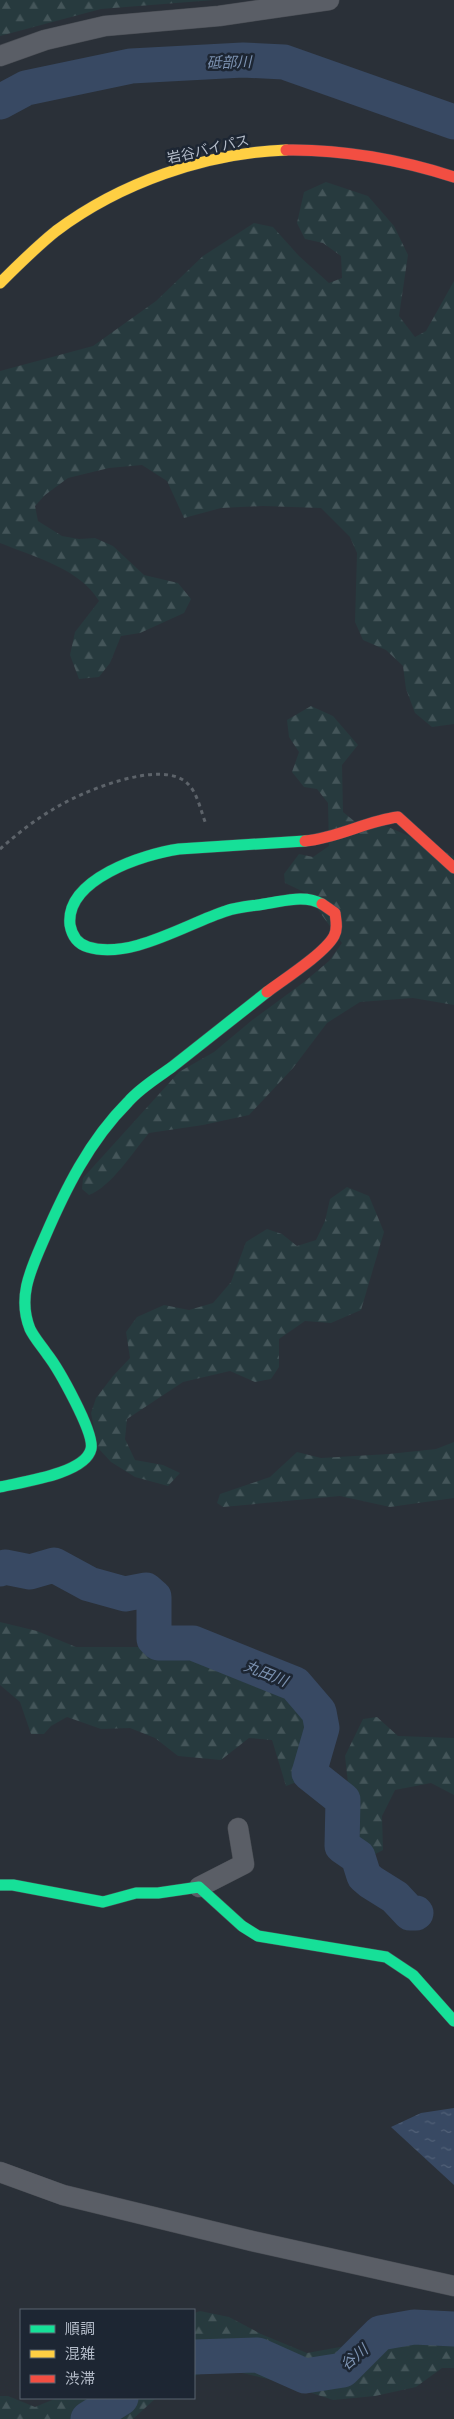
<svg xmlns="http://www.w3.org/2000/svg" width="454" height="2419" font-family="'Asap Condensed','Noto Sans JP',sans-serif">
<defs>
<pattern id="forest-firs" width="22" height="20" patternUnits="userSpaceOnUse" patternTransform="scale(1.25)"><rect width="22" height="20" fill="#273a3e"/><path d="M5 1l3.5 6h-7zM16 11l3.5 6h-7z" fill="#445559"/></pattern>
<pattern id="water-ripples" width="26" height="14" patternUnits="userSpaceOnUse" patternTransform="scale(1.25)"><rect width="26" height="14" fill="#384963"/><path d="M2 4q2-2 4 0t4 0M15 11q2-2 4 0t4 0" fill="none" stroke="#526178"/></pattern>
</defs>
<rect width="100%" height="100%" fill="#2a3038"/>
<path fill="url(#forest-firs)" d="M0 0H214L101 9 0 36Z
M326 182 368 196 394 226 408 255 399 316 415 337 426 331 454 281V724L432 727 415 713 406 689 403 666 386 650 363 640 355 622 357 553 350 537 321 508 263 506 221 508 184 518 167 481 142 465 109 468 68 478 45 495 35 506 38 521 62 536 79 539 95 538 113 546 144 575 178 583 191 599 184 613 140 633 121 636 110 663 99 677 79 679 70 655 75 632 99 601C79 568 34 557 0 543V371L93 346 156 301 203 256 254 223 273 227 299 256 329 283 342 278 341 256 323 243 305 239 297 223 304 192Z
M311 706 333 716 358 745 342 765 343 812 359 825 386 826 454 856V1005L413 998 360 1002 327 1023 293 1068 249 1115 203 1125 149 1133C133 1152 111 1187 89 1195L82 1189 83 1178 179 1072 214 1052 251 1021 304 982 329 961 342 943 306 893 285 883 284 874 299 854 313 857 329 846 328 803 317 789 304 787 292 772 299 752 289 737 287 720Z
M347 1187 369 1196 384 1232 361 1310 331 1323 305 1321 279 1339V1367L271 1379 255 1382 230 1371 183 1382 127 1419 125 1439 135 1460 163 1465 180 1473 168 1486 135 1477 111 1462 98 1448 91 1413 96 1398 113 1376 130 1358 126 1332 137 1317 164 1305 189 1310 213 1303 231 1282 246 1242 267 1229 282 1234 297 1246 316 1240 325 1221 330 1199Z
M454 1442V1498L390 1507 340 1496 223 1507 217 1503 220 1494 270 1477 297 1452 321 1458 389 1454 436 1449Z
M0 1622 37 1631 76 1647H188L250 1672 280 1679 309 1712 316 1729 310 1757 302 1780 286 1786 272 1740 249 1738 221 1760 178 1756 155 1738 130 1728 101 1729 67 1717 51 1726 44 1734H31L20 1702 0 1685Z
M377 1717 398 1736 454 1738V1795L431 1783 395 1790 382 1816 383 1850 366 1859 354 1838 351 1821 355 1813 348 1783 345 1756 363 1719Z
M200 2311 229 2317 261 2334 307 2353 340 2347 409 2342 454 2346V2368H442L416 2387 375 2396 333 2400 272 2380 221 2368 194 2376V2313Z
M0 2396H8L35 2407 57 2398H156L133 2419H0Z"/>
<path fill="url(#water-ripples)" d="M454 2108V2185L391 2127 421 2113Z"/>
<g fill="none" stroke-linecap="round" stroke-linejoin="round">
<path stroke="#384963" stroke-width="35" d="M0 102 26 88 131 66 243 60 284 62 454 122
M0 1569 5 1567 30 1572 54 1565 89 1584 125 1594 146 1590 154 1597V1639L158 1643H193L295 1684 319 1712 322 1728 309 1773 343 1800 342 1846 358 1857 364 1876 371 1882 395 1897 410 1913H416
M194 2357 258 2355 305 2376 343 2370 380 2333 414 2327 454 2329
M88 2419 121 2398"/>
<g stroke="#484c53" stroke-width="21">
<path id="street" d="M0 56 45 40 105 26 219 16 329 0
M199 1887 244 1864 238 1828
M0 2172 63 2195 252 2241 454 2286"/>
</g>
<g stroke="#484c53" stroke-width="12">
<path id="fast" d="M305 841 179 849C144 854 65 879 70 925 72 936 78 944 88 947 130 960 186 924 226 911 240 906 256 906 270 903 288 900 306 895 322 904
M0 1487C21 1482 85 1474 91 1449 95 1433 58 1368 47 1354 41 1345 35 1339 30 1329 17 1297 31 1269 44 1239 65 1190 89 1141 128 1102 140 1088 157 1078 172 1067 204 1042 235 1017 267 992
M0 1885H13L103 1902 136 1893H158L199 1887 242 1926 258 1936 386 1957 413 1975 454 2021"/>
</g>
<g stroke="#484c53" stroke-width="12">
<path id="slow" d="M0 283C18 265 36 247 56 231 120 183 205 153 286 150"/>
</g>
<g stroke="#484c53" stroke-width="12">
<path id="jam" d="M286 150C341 149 402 160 454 177
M305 841C338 838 366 821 398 817L454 868
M267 992C283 980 325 953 334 936 338 929 336 921 335 913L322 904"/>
</g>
<path stroke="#5d636a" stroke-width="3" stroke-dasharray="4 4" stroke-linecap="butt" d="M0 849C16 835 33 821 52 810 78 793 164 756 189 785 198 795 201 812 206 824"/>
<use href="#street" stroke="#5a5e66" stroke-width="20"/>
<use href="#fast" stroke="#16e098" stroke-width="11"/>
<use href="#slow" stroke="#ffcf43" stroke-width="11"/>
<use href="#jam" stroke="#f24e42" stroke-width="11"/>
</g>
<g text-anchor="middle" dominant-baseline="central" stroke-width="5" stroke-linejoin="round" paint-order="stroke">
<g font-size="14" fill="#b4bcc9" stroke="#1d2633">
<text transform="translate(208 149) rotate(-13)">岩谷バイパス</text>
</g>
<g font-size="15" font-style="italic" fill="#7c92b1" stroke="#1d2633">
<text transform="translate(229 62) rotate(-1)">砥部川</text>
<text transform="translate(266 1673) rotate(22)">丸田川</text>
<text transform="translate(354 2357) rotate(-40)">谷川</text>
</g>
</g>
<rect x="20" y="2309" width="175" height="90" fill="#1d2633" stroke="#59626f"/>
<rect x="30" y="2325" width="25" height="8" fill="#16e098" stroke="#59626f"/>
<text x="65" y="2334" font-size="15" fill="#b4bcc9">順調</text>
<rect x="30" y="2350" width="25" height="8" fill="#ffcf43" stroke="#59626f"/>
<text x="65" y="2359" font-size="15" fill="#b4bcc9">混雑</text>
<rect x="30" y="2375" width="25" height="8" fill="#f24e42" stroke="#59626f"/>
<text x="65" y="2384" font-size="15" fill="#b4bcc9">渋滞</text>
</svg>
